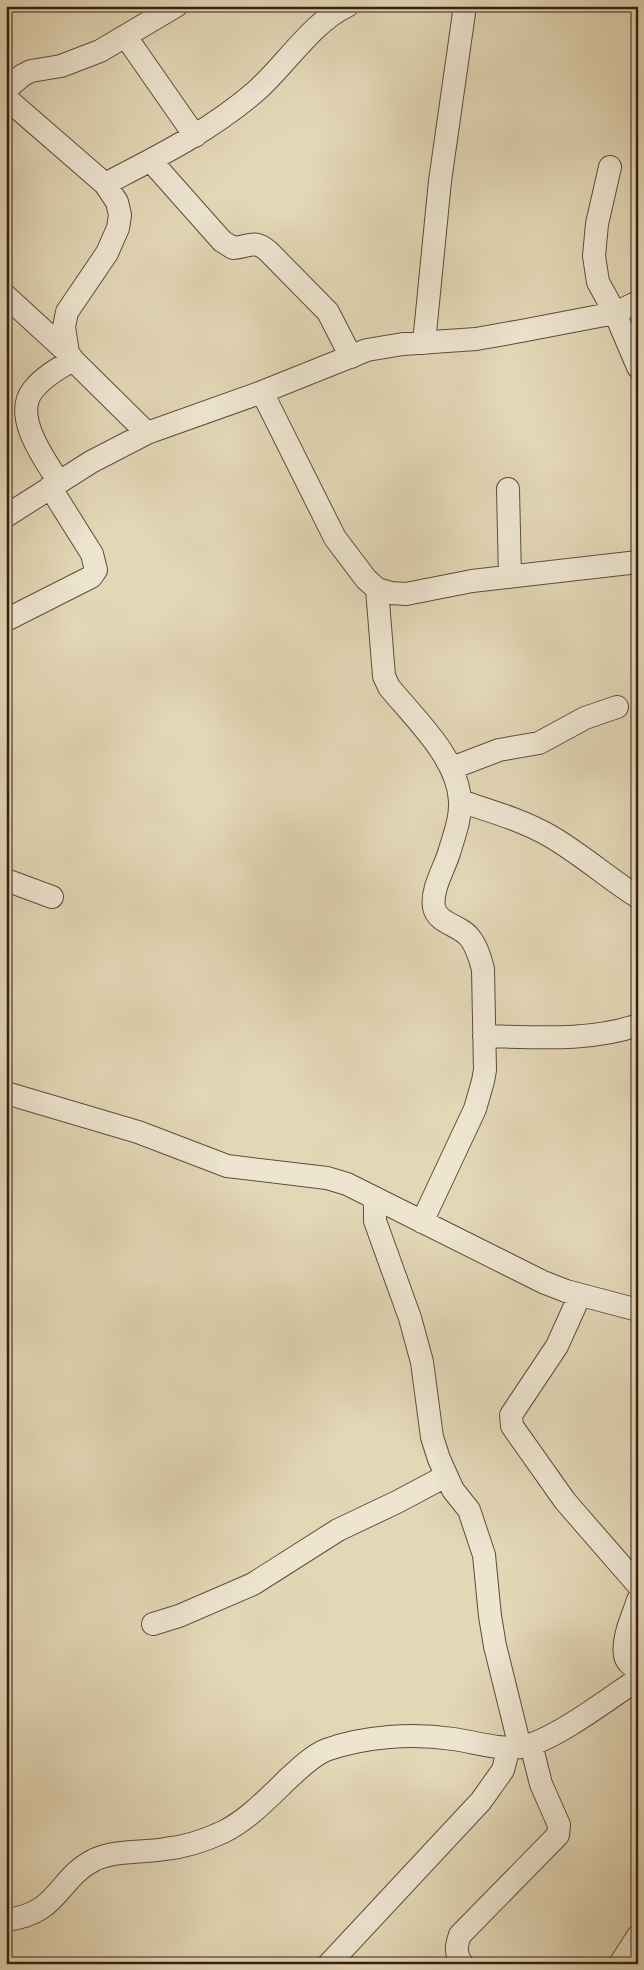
<svg xmlns="http://www.w3.org/2000/svg" width="644" height="1970" font-family="'IM FELL Double Pica',serif">
<rect width="100%" height="100%" fill="#e3d7b6"/>
<filter id="stains"><feTurbulence type="fractalNoise" baseFrequency=".004" numOctaves="4"/><feColorMatrix values="0 0 0 0 .2 0 0 0 0 .09 0 0 0 0 .02 0 0 0 .5 -.17"/></filter>
<radialGradient id="worn" r=".72"><stop offset=".6" stop-color="#630" stop-opacity="0"/><stop offset="1" stop-color="#630" stop-opacity=".3"/></radialGradient>
<g fill="none" stroke-linecap="round" stroke-linejoin="round">
<g stroke="#604c3b" stroke-width="24">
<path id="minor" d="M126 37 195 136
M6 89 23 75 31 71 61 66 100 51 176 6
M6 98 105 184 117 202 120 215 118 228 107 253 67 312 64 327 68 353 73 360 147 433
M151 161 222 241 233 248C249 247 254 239 268 251L328 312 351 357
M610 167 597 224 594 256 598 282 615 313 638 367
M105 184C157 157 210 131 255 92 285 66 311 23 347 6
M6 296 68 353
M424 343 440 181 465 6
M262 392 335 538 366 579 377 589 391 593 406 594 472 581 638 562
M59 482C45 460 12 416 33 390 43 377 59 368 73 360
M508 489 510 577
M6 516 91 462 147 433 262 392 367 350 403 344 476 339 521 331 615 313 638 302
M377 589 384 676 389 687C415 719 458 758 460 801 461 818 454 836 449 853 444 869 431 890 434 907 437 924 461 925 470 938 477 947 480 958 483 969L485 1070 483 1081 475 1109 422 1222
M6 620 91 577 96 570 92 554 50 487
M452 768 499 750 539 743 585 718 617 707
M460 801C490 811 522 820 550 836 581 854 608 878 638 897
M6 880 52 897
M484 1036C534 1037 590 1042 638 1025
M6 1093 138 1132 227 1166 327 1178 347 1184 543 1282 566 1291 638 1310
M375 1198V1221L410 1318 422 1362 432 1437 439 1459 453 1490 469 1510 484 1555 490 1616 495 1646 520 1747
M580 1295 557 1346 511 1415 512 1426 565 1501 638 1585
M638 1600C633 1616 622 1638 625 1655 626 1662 632 1666 638 1670
M153 1624 179 1616 253 1584 338 1530 397 1502 446 1476
M6 1920C59 1914 57 1879 94 1860 115 1850 142 1853 165 1849 184 1847 206 1840 223 1832 248 1820 270 1796 290 1777 301 1767 312 1756 326 1750 365 1736 413 1733 453 1739 475 1742 499 1750 521 1747 552 1742 610 1698 638 1679
M329 1964 481 1801 503 1770 509 1747
M462 1964C455 1953 456 1946 460 1935L558 1835 559 1825 541 1784 531 1744
M620 1964 638 1936"/>
</g>
<use href="#minor" stroke="#ede5d0" stroke-width="22"/>
</g>
<rect width="644" height="1970" fill="none" stroke="#e3d7b6" stroke-width="25"/>
<rect x="8" y="8" width="629" height="1955" fill="none" stroke="#351e12" stroke-width="2.5"/>
<rect x="12" y="12" width="619" height="1945" fill="none" stroke="#351e12"/>
<rect width="100%" height="100%" filter="url(#stains)"/>
<rect width="100%" height="100%" fill="url(#worn)"/>
</svg>
